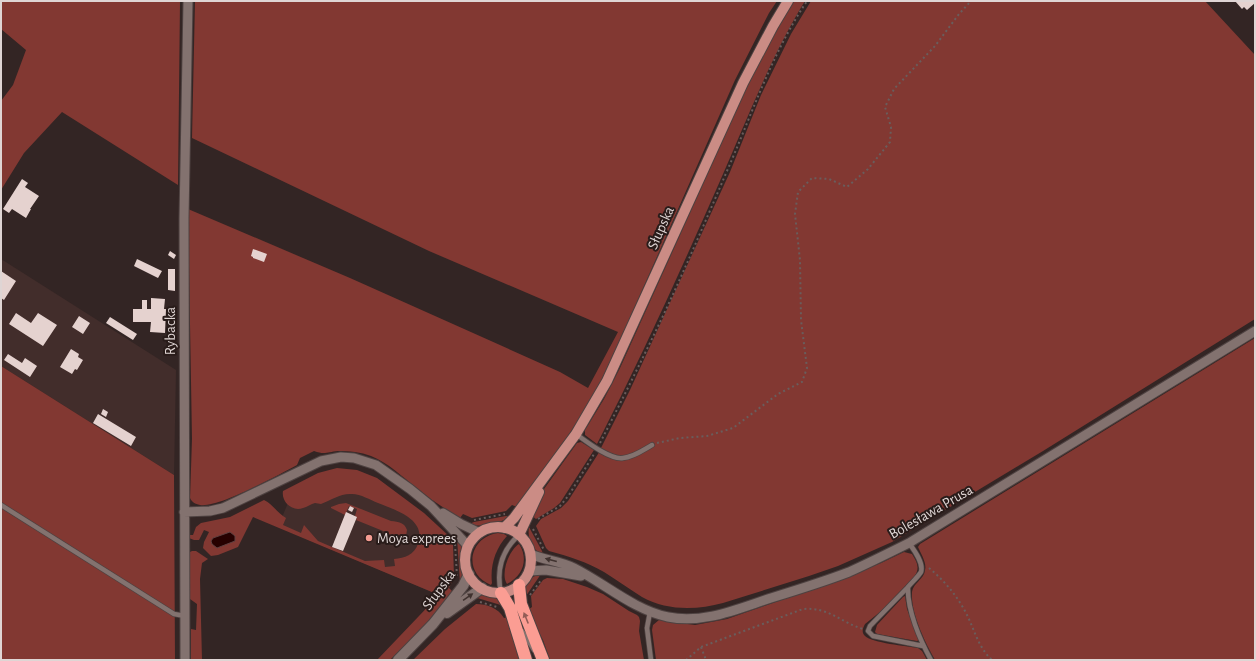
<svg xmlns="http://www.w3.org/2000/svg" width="1256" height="661" font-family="'Alegreya Sans',sans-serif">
<rect width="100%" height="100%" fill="#332524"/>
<path fill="#422d2b" d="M1 259 176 370 174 475 1 366Z
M326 479 409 514 428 531 439 595 278 527 290 498Z"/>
<path fill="#823832" d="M1 1H180L178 185 62 112 24 153 1 190V101L13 85 26 50 1 29Z
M195 1H777L769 13 735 80 603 379 577 423 517 507 512 505 506 511 472 518 463 514 460 518C445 509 430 499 417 488 402 477 389 463 371 456 361 452 349 451 338 451 327 452 325 455 314 451L300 458 297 465C278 475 219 508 200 505 195 504 192 502 190 498L192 439 188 209 350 278 560 372 588 388 618 332 429 251 192 138Z
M793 1H805C770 58 747 120 720 181 681 270 641 358 597 444L585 435V430L604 399 620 368 747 86 763 54Z
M811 1H1205L1255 55V319L1043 451 892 542 838 566 809 576 723 603C697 610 667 611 642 597 629 589 617 580 604 572 587 562 568 556 549 551L546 548 536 526 541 519 561 508 568 501 598 454 630 390 730 172 761 95 791 34Z
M1255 338V660H935C925 642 911 614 912 594 912 583 924 580 925 570 927 563 921 554 918 547L920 544Z
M1 366 174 475 175 660H1Z
M581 442 594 450 560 503 554 508 536 519 531 515 544 489 577 443Z
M337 468 357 470 377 478 424 513 450 537 453 543 454 578 449 588 453 592 426 624 390 660H377L439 595 253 517 238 547 218 555 211 556 203 548 204 542 209 532 204 530 199 540H194L189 538V535H193L196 527 201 523 230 517 264 500C273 504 277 513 286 518L283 525 301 533 304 525 318 541 332 547 365 561 384 560 385 567 395 566 394 559C405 558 414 555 418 544 427 519 395 510 378 503 370 500 361 494 352 494 341 493 331 500 321 504 319 504 317 503 315 503 311 504 307 507 303 508 292 512 281 502 283 491L318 473Z
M346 503 391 521C399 522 404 522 407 530L406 536 400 540 395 539 388 533 356 520 357 518 355 516 357 509 349 506 345 515 331 508V507L339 504Z
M506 516H510C501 524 480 528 469 524L474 522Z
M529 527 542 551 543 555C532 550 527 538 529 527Z
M498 533 504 534 507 536C495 549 490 566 492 583L491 585C462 573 469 537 498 533Z
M457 538 462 546V561L463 575 460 583Z
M519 544C529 559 523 576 507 584 500 574 509 550 519 544Z
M192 551H196L208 559 202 563 200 579 202 660H191V629L196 630 197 604 190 599V552Z
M904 552 912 554C917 562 920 567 915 576L880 612 865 624C863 628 861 632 865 636 872 643 907 646 918 648L922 651 927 660H656L652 630 653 625 659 620 695 625 727 619 836 581 881 563Z
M541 574 526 596 523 589C527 581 532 576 541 574Z
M547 578 563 579 587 587 603 594 629 611 637 615 639 617 640 621 639 631 644 660H550L543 640 528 612V610L532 607 531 596 543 580Z
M478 594C490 593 497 597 504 606L474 597Z
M905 596 907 609 919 640 917 641 877 634 875 632 877 625 903 597Z
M476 604C487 604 498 608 504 618L509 617 520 660H413L445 629Z"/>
<path fill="#260000" stroke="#5e4040" d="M230 532 235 536V541L217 548 212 544 211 541 213 538Z"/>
<path fill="#e5d2cf" d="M1235 1H1254L1255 3 1247 10 1244 7 1242 9Z
M22 179 28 183 25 187 39 196 30 209H31L26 218 12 209 9 213 3 209Z
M253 249 267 254 264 262 253 258V257L251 256Z
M170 251 176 255 174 259 168 255Z
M137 259 162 271 158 278 134 266Z
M168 269H175V291L168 290Z
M1 271 16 281 4 300 1 298Z
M151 298 165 299 164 309H166L165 333 150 332 151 322H133V309H142V300H147V309H151Z
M16 313 31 323 38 313 57 325 43 346 9 324Z
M79 316 90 323 83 334 72 327Z
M110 317 137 334 133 340 106 323Z
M71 349 79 354 78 357 83 360 77 370 75 369 72 374 60 367Z
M8 354 22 363 25 358 37 366 30 377 4 360Z
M103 409 108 412 106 417 101 414Z
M98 414 136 437 131 446 93 423Z
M350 506 354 508 352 512 348 510Z
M346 512 357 517 343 551 332 547Z"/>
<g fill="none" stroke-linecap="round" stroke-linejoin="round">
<g stroke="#4e4241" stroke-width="6">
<path id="service" d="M576 434C587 442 610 460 623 458 634 457 643 450 652 445
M1 505 174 614 185 616
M909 543C914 550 924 563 921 572 918 577 912 582 908 587 907 610 920 640 931 660
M908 587 870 626 868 631 873 636 923 646
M501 593C496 570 501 551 519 535
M650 612 647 628 651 660
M522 631 534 650"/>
</g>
<g stroke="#4e4241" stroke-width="11">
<path id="minor" d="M184 512 210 511 223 508 321 461 341 457 354 458 376 465 410 489 431 506 468 546
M443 513 461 524 480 533
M530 554C544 560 560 561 574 568 604 583 634 610 668 617 704 624 737 609 771 598 797 590 823 582 849 572 869 563 889 553 909 543L1255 331
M529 571 546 570 581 576
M185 660 184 218 188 1"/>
</g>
<g stroke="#4e4241" stroke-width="12">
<path id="secondary" d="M447 613 482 588
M398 660 433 624 463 586 469 574"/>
</g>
<g stroke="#4e4241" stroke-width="12">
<path id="primary" d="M465 560a33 33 0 1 1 66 0a33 33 0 1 1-66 0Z
M504 528 514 518 576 434 607 381 743 83 773 26 788 1
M519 535 539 492"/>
</g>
<g stroke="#4e4241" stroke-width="14">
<path id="motorway" d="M519 585 521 604 543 660
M501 593 510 608 526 660"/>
</g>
<path stroke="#6a5d5c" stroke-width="2" stroke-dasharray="2 3" stroke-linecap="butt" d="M600 443C621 402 642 360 662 318 685 269 706 220 727 171 752 114 772 53 807 1
M657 443 680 438 707 436 733 428 778 394 802 382 807 368 801 320 800 260 795 214 798 192 812 178 829 179 847 187 868 169 890 142 891 127 885 107 894 89 935 46 959 14 971 1
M538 519 560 506 569 495 594 454
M474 520 505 514
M533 529 544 550
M455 544 457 576
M929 568C945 581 959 598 968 617 975 632 979 648 992 660
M530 595 542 579
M480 602 497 607
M701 647 706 660
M686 660 701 647 803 609C829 607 840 622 863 629"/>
<use href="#service" stroke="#83726f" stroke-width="4.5"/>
<use href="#minor" stroke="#83726f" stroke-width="9"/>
<use href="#secondary" stroke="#83726f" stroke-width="10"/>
<use href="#primary" stroke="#cb8c85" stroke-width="10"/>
<use href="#motorway" stroke="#fb9d93" stroke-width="12"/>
</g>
<defs><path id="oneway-solid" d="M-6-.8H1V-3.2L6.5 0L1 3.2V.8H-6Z"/></defs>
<g fill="#40322f">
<use href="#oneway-solid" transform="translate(551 560) rotate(-165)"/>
<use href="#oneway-solid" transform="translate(468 597) rotate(-35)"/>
</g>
<use fill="#925c56" href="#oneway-solid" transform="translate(526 618) rotate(-112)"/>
<circle fill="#f59c92" stroke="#291c1a" stroke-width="1.5" cx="369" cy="538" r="4"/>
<g text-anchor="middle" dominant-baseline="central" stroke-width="4" stroke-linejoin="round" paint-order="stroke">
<g font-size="15" fill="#dfd5d4" stroke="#291c1a">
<text transform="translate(661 228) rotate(-66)">Słupska</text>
<text transform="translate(170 331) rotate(-90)">Rybacka</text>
<text transform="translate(931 512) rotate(-30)">Bolesława Prusa</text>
<text transform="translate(439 590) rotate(-54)">Słupska</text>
</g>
<g font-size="15" fill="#dfd5d4" stroke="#291c1a" text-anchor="start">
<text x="377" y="538">Moya exprees</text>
</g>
</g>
<rect width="1256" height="661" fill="none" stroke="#dfd5d4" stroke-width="4"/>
</svg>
